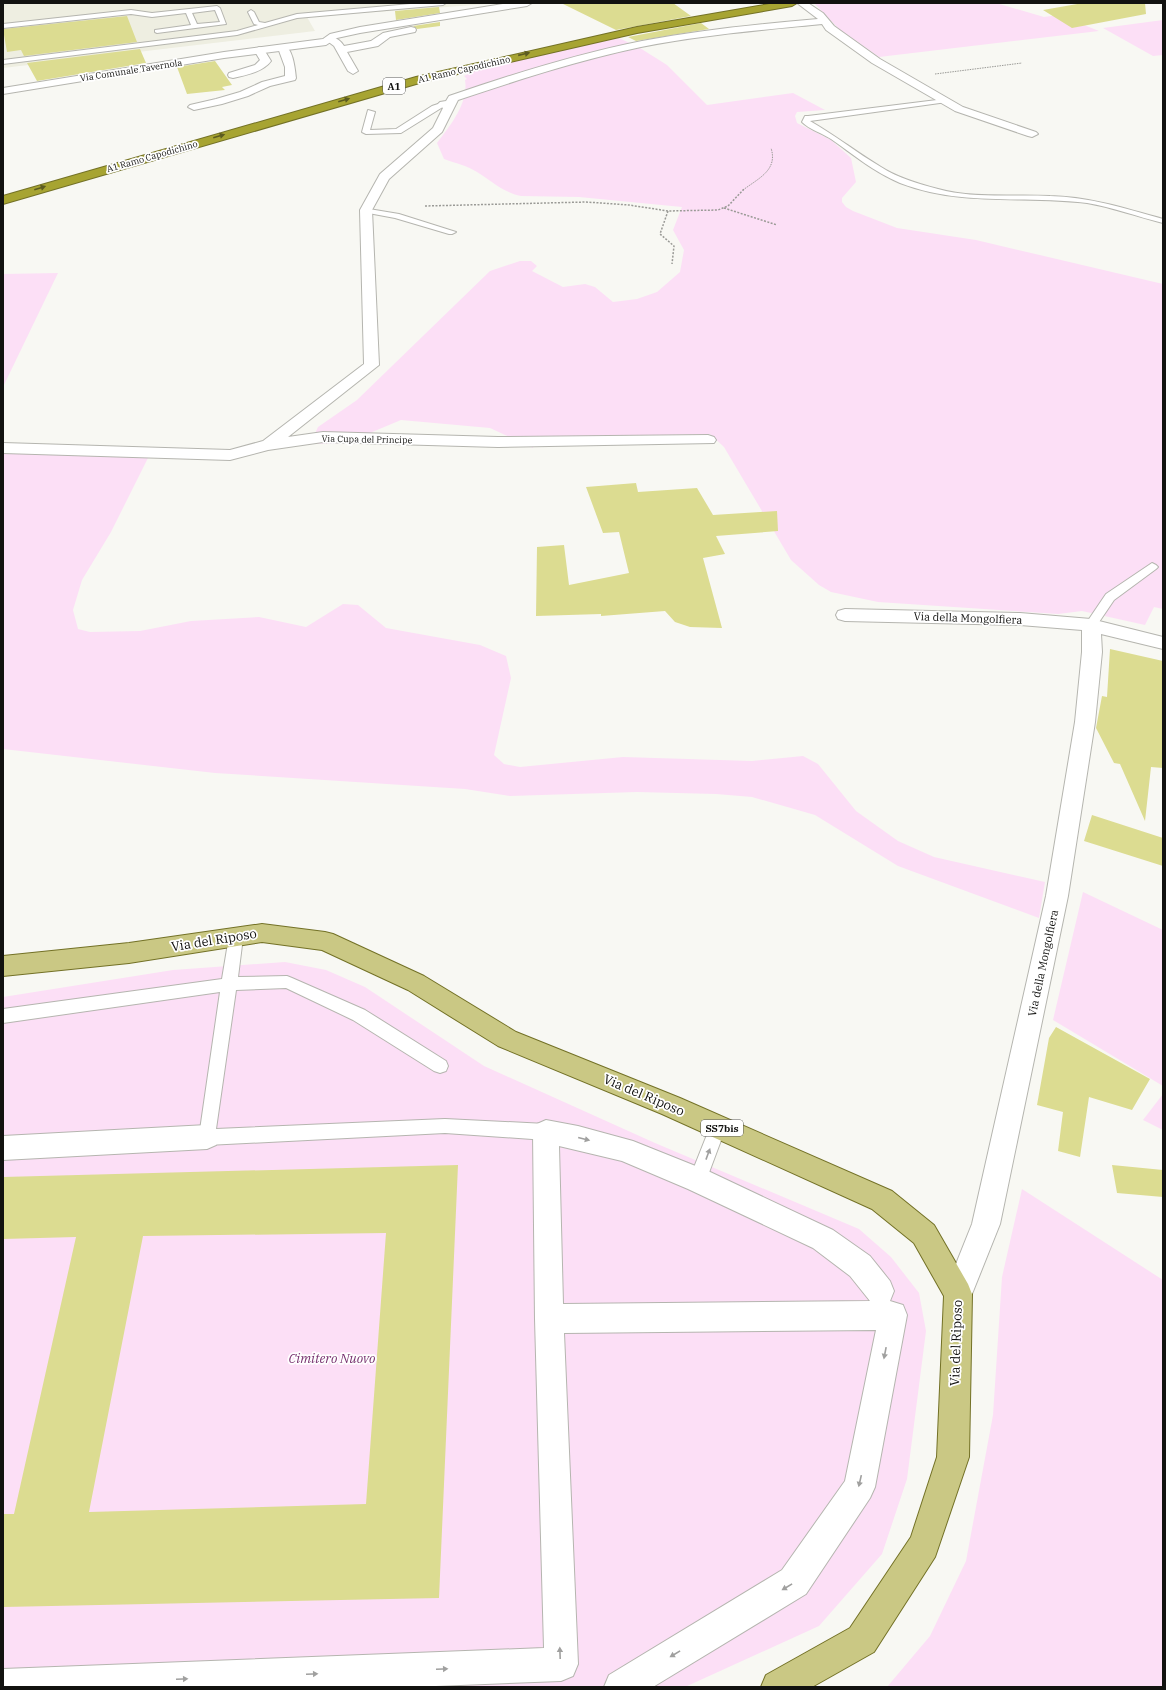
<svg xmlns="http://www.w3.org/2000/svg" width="1166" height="1690" font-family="'IBM Plex Serif',serif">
<rect width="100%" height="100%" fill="#f8f8f3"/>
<path fill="#eeeee1" d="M3 3H502L307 17 315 31 3 68Z"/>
<path fill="#fcdff6" d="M823 3H996L1044 17 1059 15 1099 31 879 57 839 29 815 4Z
M1163 20V55L1153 56 1103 28Z
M619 38 640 48 667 65 707 105 793 93 825 110 797 112 795 116 797 123 831 140 851 158 856 182 842 198V202L846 207 853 211 897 228 976 240 1163 284V609L1154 607 1145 625 1082 611 1058 614 878 602 831 592 819 585 791 560 724 447 710 434 534 438 533 448 490 428 401 420 346 443 310 444 318 427 357 400 490 271 520 261H531L537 266 532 271 563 287 585 284 595 287 613 302 637 299 657 292 680 272 684 250 673 230 682 207 579 197 521 196C502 192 492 181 477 172 468 166 455 163 444 159L437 143C450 126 469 103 465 80L467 79 464 76 483 67Z
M58 273 3 387V274Z
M3 446 148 458 111 532 82 580 73 610 78 629 90 632 140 631 191 621 259 617 306 627 343 604 358 605 386 628 480 645 506 656 511 678 494 755 504 764 520 767 623 757 752 761 803 756 818 764 856 811 898 841 934 857 1045 882 1039 918 898 866 815 815 752 797 716 794 637 792 510 796 465 789 215 773 3 749Z
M1083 892 1163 930V1086L1053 1020Z
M285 962 326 970 365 987 484 1066 655 1143 859 1229 891 1257 919 1293 926 1331 907 1479 882 1554 819 1626 685 1687H3V997L173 970Z
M1163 1094V1130L1143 1120Z
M1022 1189 1163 1280V1687H887L930 1636 966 1561 993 1415 1002 1277Z"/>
<path fill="#dcdc91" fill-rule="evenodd" d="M561 3H673L691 16 616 30Z
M1083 3H1145L1146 14 1072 28 1043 10Z
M439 7 440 13 396 20 395 11Z
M127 16 137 42 24 56 21 50 7 52 3 29Z
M440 22V26L417 29 413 26Z
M701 23 709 29 636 41 628 37Z
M140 49 146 63 37 81 27 63Z
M215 61 232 85 222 87 225 90 187 94 177 67Z
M636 483 638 492 697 488 713 515 777 511 778 531 716 536 725 554 703 558 722 628 690 627 675 622 665 611 601 616V614L536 616 537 547 564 545 569 585 629 573 619 532 603 533 586 487Z
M1110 649 1163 661V768L1151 767 1145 821 1120 764 1114 763 1096 728 1102 696 1107 697Z
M1092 815 1163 838V866L1084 841Z
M1056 1027 1150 1079 1132 1110 1089 1097 1080 1157 1058 1151 1063 1112 1037 1105 1049 1038Z
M458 1165 439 1598 3 1607V1514H14L76 1237 3 1239V1177ZM386 1233 366 1504 89 1512 143 1236Z
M1112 1165 1163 1170V1197L1117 1193Z"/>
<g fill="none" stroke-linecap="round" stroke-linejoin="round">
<g stroke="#b5b5af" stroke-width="2">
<path id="service" d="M422 3H446L443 5 297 18 237 35 3 64V60L237 31 258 25 254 24 248 12 251 10 254 12 259 22 265 23 297 14Z
M217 6 220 8 226 24 157 33 155 32V30L191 25 186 13 152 17 131 14 3 28V24L131 10 152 13ZM215 10 220 22 197 24 192 13Z
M945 99 947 100V102L810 121C835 135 857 153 881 167 898 178 919 184 938 189 974 199 1013 194 1050 196 1089 197 1125 208 1163 219V223C1138 217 1112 207 1087 203 1022 195 963 207 900 183 874 172 854 155 831 139 822 133 810 130 802 122L805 116H808Z
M444 102 446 103V105L401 133 366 134 362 132 368 110 375 112 370 130 396 129 432 106Z
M363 208 399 214 456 232 452 234H449L395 218 363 212Z
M1152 563 1156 565 1158 567 1156 569 1114 600 1095 628H1087L1085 625 1106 594Z
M236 931 241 933 243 937 238 977 287 976 292 978 365 1010 446 1061 448 1066 446 1071 440 1073 434 1071 353 1020 286 988 236 990 216 1129 445 1119 546 1124 552 1127 554 1132 552 1137 546 1140 445 1133 207 1145 201 1142 199 1137 220 992 3 1023V1009L222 979 229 937 231 933Z
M718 1120 724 1122 726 1127 704 1186 698 1188 692 1186 689 1180 712 1122Z"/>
</g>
<g stroke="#b5b5af" stroke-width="2">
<path id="minor" d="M797 3H808L823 13 834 26 880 59 963 107 1036 132 1038 134 1032 137 1028 136 955 111 872 63 826 30 822 24C762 30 701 35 641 47 579 60 518 80 458 100L442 132 389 179 372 210 379 365 288 437 323 432 498 437 708 435 714 437 716 440 714 443 498 447 323 442 268 450 230 460 3 453V443L230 450 263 441 364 364 360 210 380 174 433 128 443 108 438 104 440 102 446 101 449 96C513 74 577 54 642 41 700 30 759 24 818 19Z
M411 27 415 28 416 30 415 32 390 37 378 46 347 52 358 71 353 74 348 71 334 46 326 40 331 37C337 38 341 41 344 46L371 41 383 33Z
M283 45C293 47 295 69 296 78L295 80 270 86 248 96 222 104 194 110 188 107 190 105 216 99 240 92 262 82 285 76V67L278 48Z
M259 47 263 48 271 61C263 72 246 75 233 78L229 77 228 75 229 73 255 65 260 60 254 50Z
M845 609 1020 613 1091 619 1163 637V649L1101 634 1102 652 1095 722 1068 896 1000 1224 968 1304 958 1308 948 1304 944 1294 972 1224 1046 896 1075 722 1082 652V630L1020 625 845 621 838 619 836 615 838 611Z
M546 1120 578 1126 633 1141 708 1171 833 1230 870 1256 890 1281 894 1291 890 1301 903 1305 907 1315 875 1487 870 1498 806 1594 653 1687H604L609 1675 782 1570 845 1481 876 1330 564 1333 578 1664 573 1676 561 1681 411 1687H3V1669L544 1648 535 1319 533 1132 537 1124ZM559 1146 622 1161 688 1189 813 1248 850 1276 870 1301 563 1304Z
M207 1125 216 1129 220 1137 216 1145 207 1149 3 1160V1136Z"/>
</g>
<g stroke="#b5b5af" stroke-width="2">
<path id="tertiary" d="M509 3H532L527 6 360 33 337 38 326 45 224 58 3 94V88L224 52 323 39 330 34 360 27Z"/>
</g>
<g stroke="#737126" stroke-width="2">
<path id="primary" d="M262 924 325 932 333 934 424 976 516 1032 680 1098 892 1191 934 1225 968 1284 972 1294 969 1457 935 1557 874 1652 812 1687H761L766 1675 850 1628 911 1537 937 1457 944 1296 914 1243 872 1209 662 1114 498 1046 408 990 322 950 262 942 129 963 3 976V956L129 943Z"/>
</g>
<g stroke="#737126" stroke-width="2">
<path id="motorway" d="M775 3H797L792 6 637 33 423 82 3 204V196L416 77 637 27Z"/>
</g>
<path stroke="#9a9a96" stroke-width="1" stroke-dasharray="1.5 1" stroke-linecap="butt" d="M935 74 1022 63
M743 190C759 178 778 170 771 148"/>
<path stroke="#9a9a96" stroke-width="1.5" stroke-dasharray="2 1.5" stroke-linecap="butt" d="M425 206 586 202 629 205 668 211 718 210 728 206 744 189
M724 208 777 225
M668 211 660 234 674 246 672 264"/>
<use href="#service" fill="#fff" fill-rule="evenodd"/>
<use href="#minor" fill="#fff" fill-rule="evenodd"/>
<use href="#tertiary" fill="#fff" fill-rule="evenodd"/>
<use href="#primary" fill="#cac884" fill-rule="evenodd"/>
<use href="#motorway" fill="#a7a432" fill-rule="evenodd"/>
</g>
<defs><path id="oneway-solid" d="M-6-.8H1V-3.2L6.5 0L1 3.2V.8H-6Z"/></defs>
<g fill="#5c5b21">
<use href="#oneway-solid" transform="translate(524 54) rotate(-13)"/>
<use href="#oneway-solid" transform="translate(344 100) rotate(-16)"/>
<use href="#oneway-solid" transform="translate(219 136) rotate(-16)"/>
<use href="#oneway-solid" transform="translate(40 188) rotate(-17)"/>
</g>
<g fill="#a0a09f">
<use href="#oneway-solid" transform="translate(584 1139) rotate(14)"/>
<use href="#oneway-solid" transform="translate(708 1154) rotate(-70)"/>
<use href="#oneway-solid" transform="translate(885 1353) rotate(101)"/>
<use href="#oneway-solid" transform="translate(860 1481) rotate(103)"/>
<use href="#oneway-solid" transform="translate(787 1587) rotate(149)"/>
<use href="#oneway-solid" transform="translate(560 1653) rotate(-92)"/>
<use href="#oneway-solid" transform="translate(675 1654) rotate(149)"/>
<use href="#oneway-solid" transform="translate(442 1669) rotate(-2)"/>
<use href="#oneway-solid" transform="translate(312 1674) rotate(-2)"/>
<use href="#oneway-solid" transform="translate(182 1679) rotate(-2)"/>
</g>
<g text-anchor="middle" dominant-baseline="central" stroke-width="3.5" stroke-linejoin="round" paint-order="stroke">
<g font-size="9" fill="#121210" stroke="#fff">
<text transform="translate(464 69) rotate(-13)">A1 Ramo Capodichino</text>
<text transform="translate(131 70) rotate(-9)">Via Comunale Tavernola</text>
<text transform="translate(152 156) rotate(-16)">A1 Ramo Capodichino</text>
<text transform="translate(367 439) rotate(1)">Via Cupa del Principe</text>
</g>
<g fill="#fff" stroke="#595958" stroke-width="1">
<rect x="383" y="78" width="22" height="16" rx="3"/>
<rect x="701" y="1120" width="42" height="16" rx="3"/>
</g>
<g font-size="10" font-weight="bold" fill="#121210">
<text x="394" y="86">A1</text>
<text x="722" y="1128">SS7bis</text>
</g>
<g font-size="11" fill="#121210" stroke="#fff">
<text transform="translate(968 618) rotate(2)">Via della Mongolfiera</text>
<text transform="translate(1043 963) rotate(-78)">Via della Mongolfiera</text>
</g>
<g font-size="13" fill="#121210" stroke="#fff">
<text transform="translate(214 940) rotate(-9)">Via del Riposo</text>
<text transform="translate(644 1095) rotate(23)">Via del Riposo</text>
<text transform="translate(956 1343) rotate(-88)">Via del Riposo</text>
</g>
<g font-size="13" font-style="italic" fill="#783270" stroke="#fff">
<text x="332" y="1358">Cimitero Nuovo</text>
</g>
</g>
<rect width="1166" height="1690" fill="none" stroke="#121210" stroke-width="8"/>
</svg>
